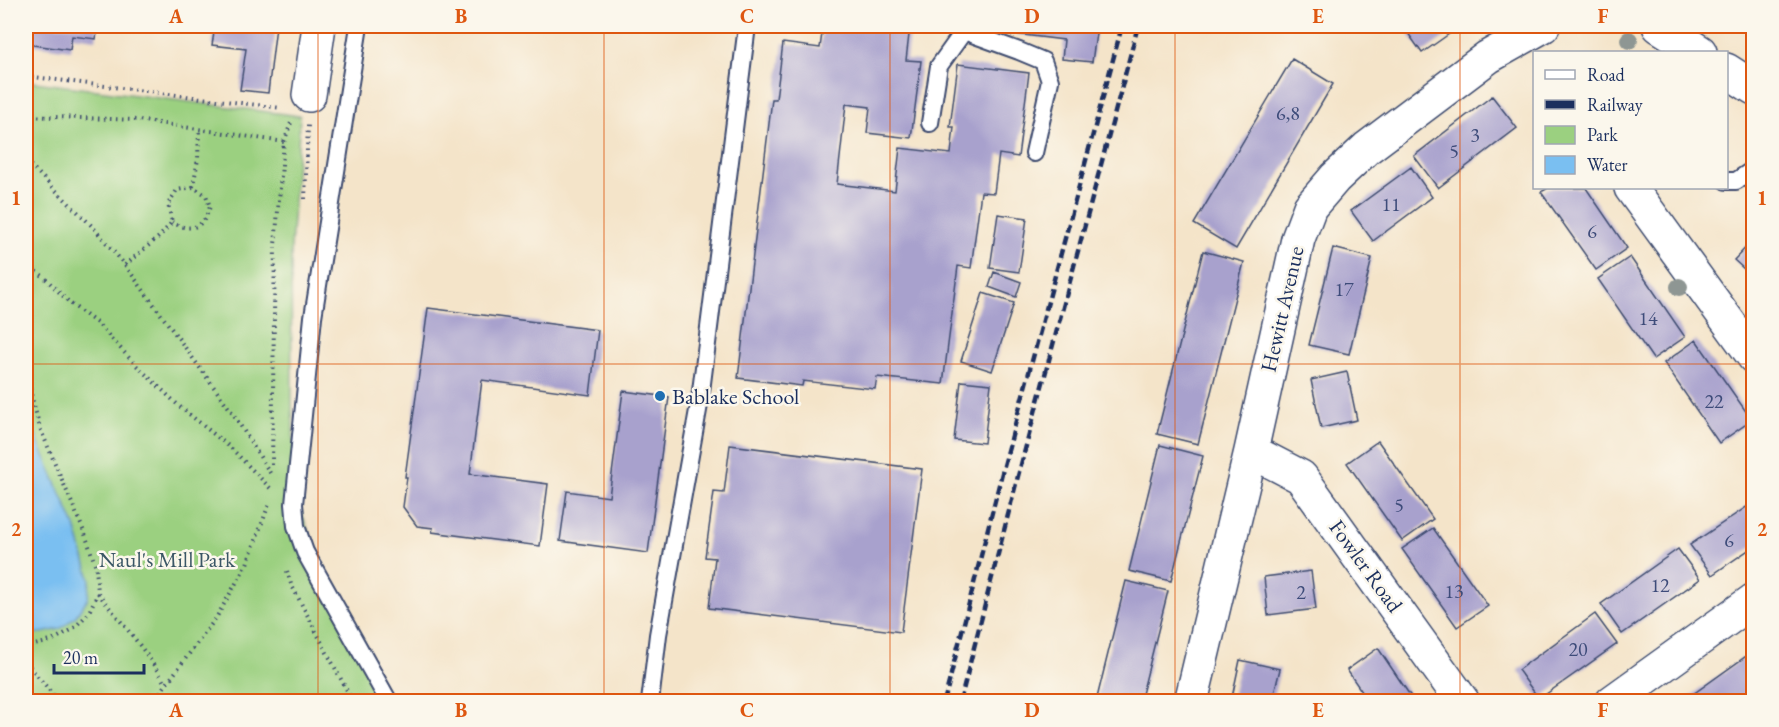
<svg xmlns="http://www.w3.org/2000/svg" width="1779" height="727" font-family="'EB Garamond',serif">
<rect width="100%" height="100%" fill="#fbf7ec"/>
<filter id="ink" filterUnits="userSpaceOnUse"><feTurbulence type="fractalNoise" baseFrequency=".0167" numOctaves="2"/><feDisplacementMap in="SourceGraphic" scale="12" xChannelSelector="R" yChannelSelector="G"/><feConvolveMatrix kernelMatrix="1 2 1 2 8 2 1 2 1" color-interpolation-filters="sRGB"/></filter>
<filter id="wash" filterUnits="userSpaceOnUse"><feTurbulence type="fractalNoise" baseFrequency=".008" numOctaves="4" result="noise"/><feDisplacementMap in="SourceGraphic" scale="24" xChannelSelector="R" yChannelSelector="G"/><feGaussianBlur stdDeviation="1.35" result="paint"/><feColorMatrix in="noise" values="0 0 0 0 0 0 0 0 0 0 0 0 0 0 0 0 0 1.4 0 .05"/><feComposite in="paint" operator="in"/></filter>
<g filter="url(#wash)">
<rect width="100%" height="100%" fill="#f4e4c9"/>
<path fill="#9bd080" stroke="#5b806f" stroke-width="1.5" d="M26 81 300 116 291 248 292 406 295 471 300 508 318 559 382 701 26 702Z"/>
<path fill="#7abff1" stroke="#4a77a8" stroke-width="1.5" d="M26 400 28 412 39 444 75 526 90 579 88 598 76 616 60 629 42 633 26 634Z"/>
<g id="blocks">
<path fill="#a8a1cd" d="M26 26H98L96 39 72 36 70 50 26 44Z
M215 26 236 27V26H276L268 93 240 90 246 49 212 45Z
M823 26H910L906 60 921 61 911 138 867 133 870 107 846 104 837 184 895 191 900 148 951 154 954 127H950L958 64 1029 73 1018 157 999 154 994 193 981 192 971 268 958 266 943 384 877 377 875 389 803 381 802 386 738 378 772 99H776L783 43 820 48Z
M1000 26H1097L1092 62 1062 59 1064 40 1006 33Z
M1403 26H1458L1459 27 1422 53Z
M1292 59 1333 84 1236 249 1194 224Z
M1492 96 1517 128 1438 188 1414 156Z
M1411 167 1432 197 1373 241 1351 211Z
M1548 188H1586L1627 248 1596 270 1541 192Z
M998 214 1027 218 1019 272 990 268Z
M1754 239V278L1734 260Z
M1333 248 1372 258 1349 354 1309 345Z
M1203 251 1244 262 1198 444 1157 434Z
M1630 257 1685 337 1653 359 1598 279Z
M994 272 1021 282 1016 297 989 287Z
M983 293 1014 303 992 371 961 361Z
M428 308 598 330 590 395 482 380 470 474 548 484 540 546 432 532 433 528 417 526 403 507 407 477H405Z
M1696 340 1752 420 1719 443 1664 363Z
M1347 372 1357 420 1321 428 1311 380Z
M961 381 991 384 984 443 954 440Z
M623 391 669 397 648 553 560 541 567 491 609 497Z
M1378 441 1433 519 1402 541 1347 463Z
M730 445 922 469 901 632 709 608 715 558 705 557 714 492 724 493Z
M1160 445 1203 456 1171 581 1129 571Z
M1754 502V546L1712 575 1690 545Z
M1433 528 1488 606 1457 627 1402 549Z
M1678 549 1700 579 1622 634 1601 604Z
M1311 571 1316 609 1268 615 1264 577Z
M1126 581 1168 591 1140 702H1096Z
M1595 614 1617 644 1539 699 1518 670Z
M1378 648 1407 691 1415 702H1369L1347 670Z
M1752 652 1754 695 1744 702H1682Z
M1240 660 1280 669 1272 702H1231Z"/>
</g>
</g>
<g filter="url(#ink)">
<use href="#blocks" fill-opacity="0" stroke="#3c4a6e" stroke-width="1.5"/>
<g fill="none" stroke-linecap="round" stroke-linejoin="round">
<g stroke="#3c4a6e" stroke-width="20">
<path id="service" d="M359 26 313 317 294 504 296 526 305 552 389 702
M964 31 1019 51 1043 61 1050 81 1034 153
M930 123 939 66 964 31 965 26
M1726 181H1736L1754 169
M650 702 658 635 700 399 747 26"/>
</g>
<g stroke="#3c4a6e" stroke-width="36">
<path id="minor" d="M309 95 319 26
M1631 188 1754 357
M1251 451 1301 477 1463 702
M1191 702 1251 451 1298 239 1310 207 1335 178 1367 148 1488 57 1543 26
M1612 702 1754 600"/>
</g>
<g stroke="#3c4a6e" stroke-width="36">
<path id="tertiary" d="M1659 26 1700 52
M1726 70 1754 88"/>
</g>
<path stroke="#3c4a6e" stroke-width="4" stroke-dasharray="1.5 4.5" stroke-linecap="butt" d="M26 76 281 108
M26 116 138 120 284 142
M26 161 93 227 125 265 232 412 272 476
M193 187 198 159 199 130
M305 199 308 125
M26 265 43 276 71 304 98 324 134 363 179 406 231 448 272 490
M125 265 160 236 172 222 168 204 177 190 193 187 206 195 210 207C208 211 206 218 203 221 195 231 181 228 172 222
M26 359 31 394 40 428 85 534 96 567 98 593 88 614 73 629 51 641 26 647
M272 465 275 245 284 142 292 120
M287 571 291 584 353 702
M98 593C121 623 147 650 165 684
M26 662 59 702
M153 702 216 618 247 564 269 504"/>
<use href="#service" stroke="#fff" stroke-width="16"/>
<use href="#minor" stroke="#fff" stroke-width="33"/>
<use href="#tertiary" stroke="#fff" stroke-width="33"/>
<path stroke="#1b2f5e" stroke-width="4.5" stroke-dasharray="9 4.5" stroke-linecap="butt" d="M944 702 1002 473 1122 26
M960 702 1018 476 1138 26"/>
</g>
<g fill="#8e9693">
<circle cx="1629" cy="40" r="9"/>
<circle cx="1679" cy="287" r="9"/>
</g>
</g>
<path fill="none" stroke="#de5710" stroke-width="1.5" stroke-opacity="0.55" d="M318 26V702M604 26V702M890 26V702M1175 26V702M1460 26V702M26 364H1754"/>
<circle fill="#1f6fb2" stroke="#fbf7ec" stroke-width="2" cx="660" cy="396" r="6"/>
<g text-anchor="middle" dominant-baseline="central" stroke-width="5" stroke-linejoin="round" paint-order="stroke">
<g font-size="20" fill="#3e4c7a">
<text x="1288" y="113">6,8</text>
<text x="1475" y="135">3</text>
<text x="1454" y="151">5</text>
<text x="1391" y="204">11</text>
<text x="1592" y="231">6</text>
<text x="1344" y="289">17</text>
<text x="1648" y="318">14</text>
<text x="1714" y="401">22</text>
<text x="1399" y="505">5</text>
<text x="1729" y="540">6</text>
<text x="1660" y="585">12</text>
<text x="1454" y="591">13</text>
<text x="1301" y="592">2</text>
<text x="1578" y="649">20</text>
</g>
<g font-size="22" fill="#1b2f5e" stroke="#fbf7ec">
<text transform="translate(1282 309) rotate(-77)">Hewitt Avenue</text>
<text transform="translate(1366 566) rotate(54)">Fowler Road</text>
</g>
<g font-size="22" fill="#1b2f5e" stroke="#fbf7ec" text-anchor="start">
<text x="672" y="396">Bablake School</text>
</g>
<g font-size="22" fill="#3b5766" stroke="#fbf7ec">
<text x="167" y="559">Naul's Mill Park</text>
</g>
</g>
<rect width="1779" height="727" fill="none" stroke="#fbf7ec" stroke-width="66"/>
<rect x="1533" y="51" width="195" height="138" fill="#fbf7ec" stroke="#a1a7b3" stroke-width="1.5"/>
<rect x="1545" y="70" width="30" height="9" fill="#ffffff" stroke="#a1a7b3" stroke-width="1.5"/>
<text x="1587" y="81" font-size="18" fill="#1b2f5e">Road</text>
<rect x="1545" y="100" width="30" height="9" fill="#1b2f5e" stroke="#a1a7b3" stroke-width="1.5"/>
<text x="1587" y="111" font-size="18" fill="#1b2f5e">Railway</text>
<rect x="1545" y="126" width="30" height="18" fill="#9bd080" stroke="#a1a7b3" stroke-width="1.5"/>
<text x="1587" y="141" font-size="18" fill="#1b2f5e">Park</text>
<rect x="1545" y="156" width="30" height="18" fill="#7abff1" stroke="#a1a7b3" stroke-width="1.5"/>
<text x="1587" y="171" font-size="18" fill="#1b2f5e">Water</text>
<path d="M54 664v9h90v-9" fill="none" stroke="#1b2f5e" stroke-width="3"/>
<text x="63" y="664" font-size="18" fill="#1b2f5e" stroke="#fbf7ec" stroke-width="4.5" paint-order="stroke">20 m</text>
<rect x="33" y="33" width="1713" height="661" fill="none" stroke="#de5710" stroke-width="2"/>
<g font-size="20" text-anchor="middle" font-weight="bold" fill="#de5710">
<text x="176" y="23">A</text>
<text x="461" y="23">B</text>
<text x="747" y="23">C</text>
<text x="1032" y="23">D</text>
<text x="1318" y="23">E</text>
<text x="1603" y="23">F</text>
<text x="16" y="205">1</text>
<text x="1762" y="205">1</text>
<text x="16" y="536">2</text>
<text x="1762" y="536">2</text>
<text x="176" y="717">A</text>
<text x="461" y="717">B</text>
<text x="747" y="717">C</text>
<text x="1032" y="717">D</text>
<text x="1318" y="717">E</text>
<text x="1603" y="717">F</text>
</g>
</svg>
